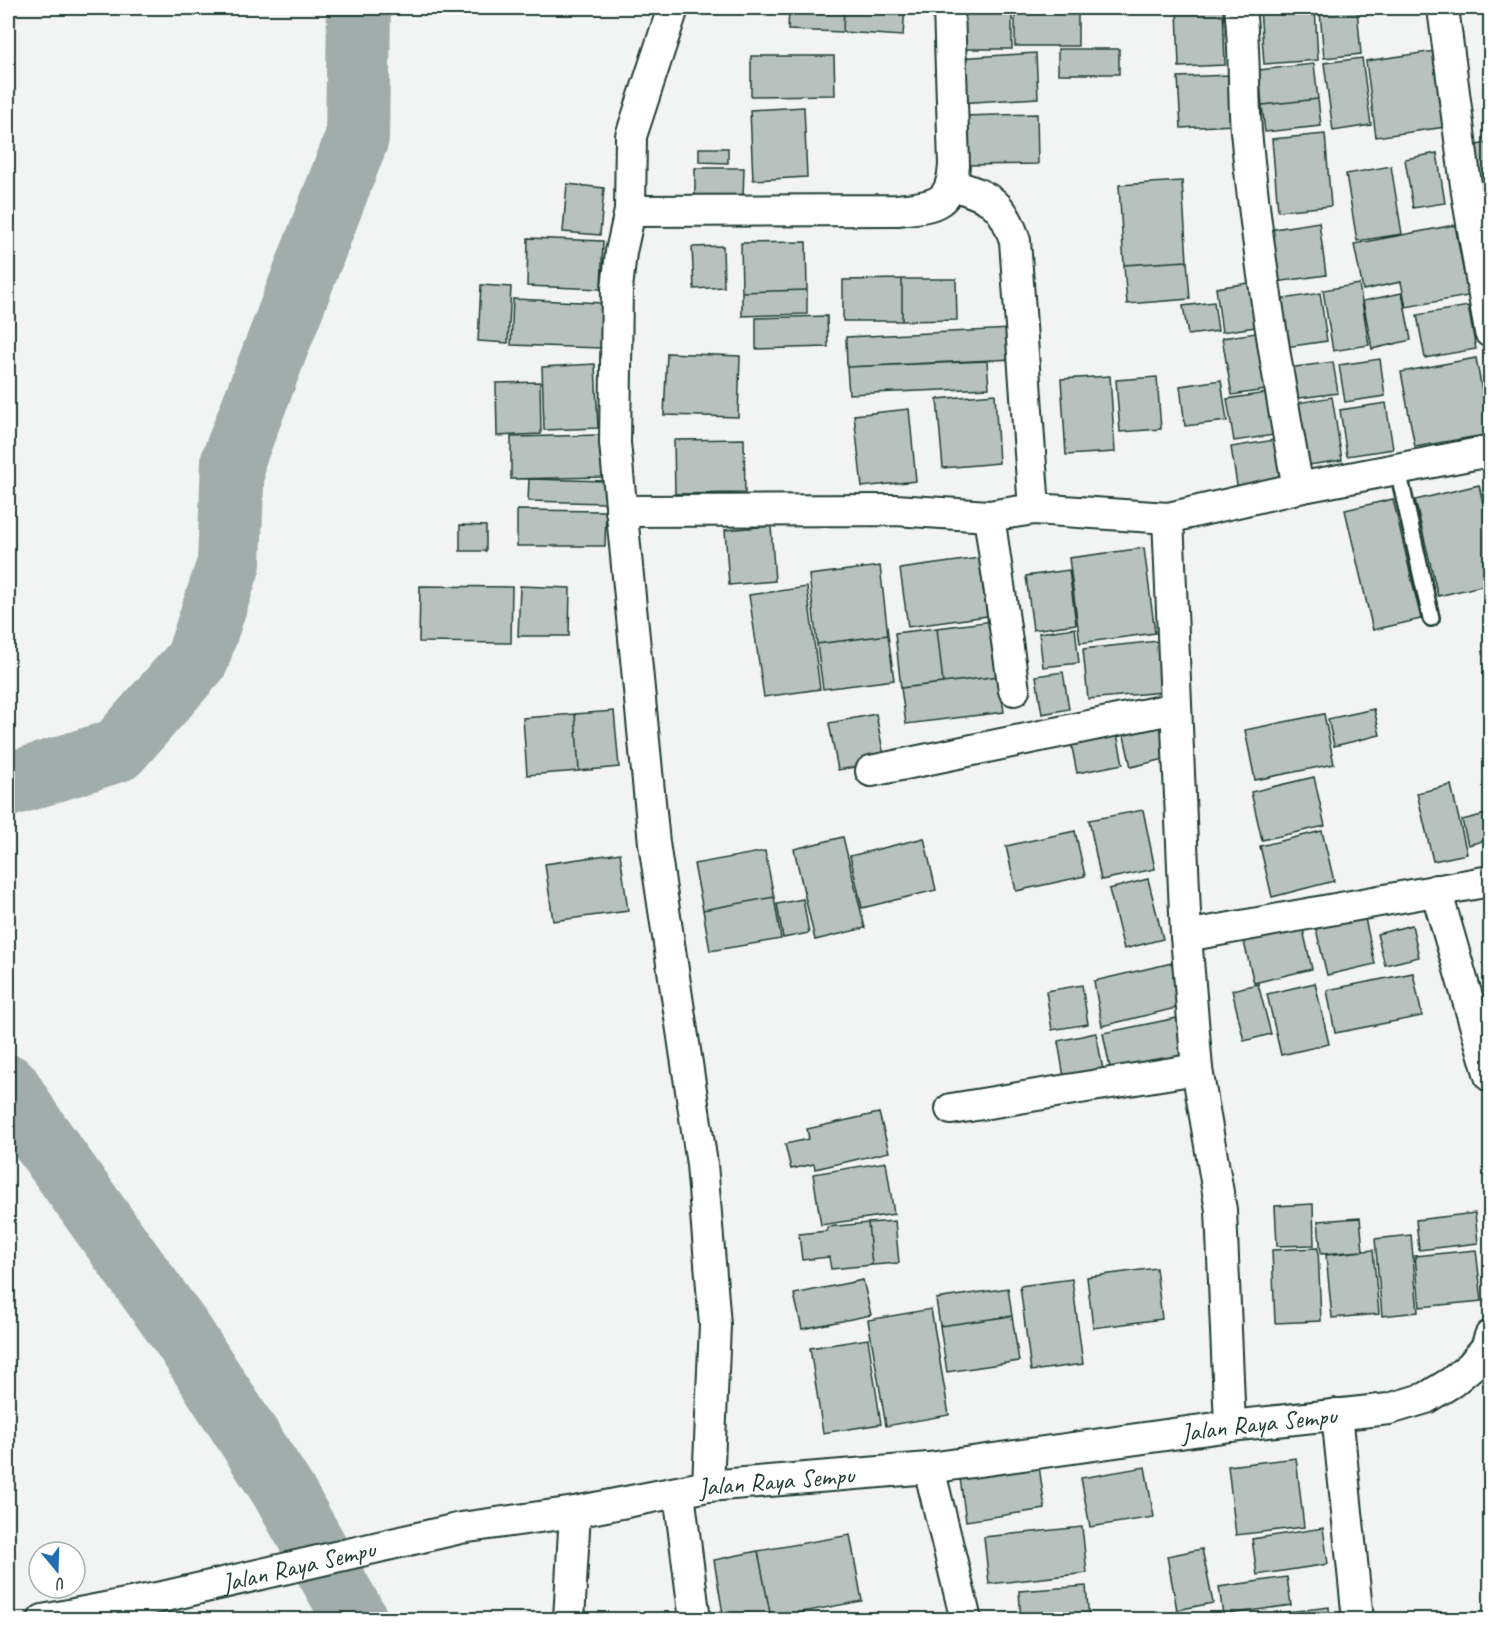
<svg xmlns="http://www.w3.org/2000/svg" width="1498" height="1627" font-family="Caveat,sans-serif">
<rect width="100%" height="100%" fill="#f2f3f3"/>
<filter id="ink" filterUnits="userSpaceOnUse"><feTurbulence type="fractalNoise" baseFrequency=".0167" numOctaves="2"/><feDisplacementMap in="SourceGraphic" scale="12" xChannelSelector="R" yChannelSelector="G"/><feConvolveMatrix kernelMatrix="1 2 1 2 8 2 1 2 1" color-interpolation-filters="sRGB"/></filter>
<g filter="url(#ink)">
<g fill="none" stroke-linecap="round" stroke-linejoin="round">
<path stroke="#a1adaa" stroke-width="64" d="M8 785 118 750 197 660 229 563 233 460 357 138 359 8
M8 1086 30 1122 184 1337 282 1489 356 1620"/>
</g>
<path fill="#b7c1bd" stroke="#1f3d34" stroke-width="1.5" d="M789 8H844L843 32 788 30Z
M844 8H905L903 36 843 32Z
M952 8H1012V49H952Z
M1015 8H1078V46H1015Z
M1177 8H1223L1225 65 1179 67Z
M1260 8H1315L1318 60 1264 64Z
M1357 9 1361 54 1324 58 1320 12Z
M1058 49H1119V74H1058Z
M1435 51 1445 127 1376 137 1366 61Z
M1036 53 1038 98 959 103 957 58Z
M751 56H834L835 95 751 96Z
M1362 58 1371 125 1333 131 1324 63Z
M1314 64 1318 99 1262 105 1259 70Z
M1230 75 1233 125 1181 128 1178 77Z
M1318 99 1321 126 1265 132 1262 105Z
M804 107 807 177 753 180 750 110Z
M1037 114 1038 164 963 165 962 116Z
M1325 134 1331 206 1278 211 1272 139Z
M1490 142V190L1484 192 1473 146Z
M699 148H728V163L699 162Z
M1437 153 1445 203 1413 208 1405 159Z
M1391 166 1402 234 1357 241 1346 174Z
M695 168H744L743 198 695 197Z
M1182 181 1187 261 1124 265 1119 185Z
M567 184 604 188 600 235 563 232Z
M1490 215V269L1480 217Z
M1319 222 1326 275 1276 282 1268 230Z
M1455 225 1468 296 1406 307 1401 282 1363 290 1354 244Z
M528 238 603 241 601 289 527 286Z
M806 242 807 290 742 292 741 243Z
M723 246 724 287 694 289 692 247Z
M1187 261 1190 299 1127 304 1124 265Z
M902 279V321H843V280Z
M902 279H956L957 320 902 321Z
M1255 282 1262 326 1222 332 1216 288Z
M1359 284 1369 345 1333 351 1323 290Z
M481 285 511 287 508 343 478 341Z
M807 290V314L742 316V292Z
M1320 293 1327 341 1279 348 1271 301Z
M1402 293 1411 340 1372 349 1363 301Z
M513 299 603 303 601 348 511 345Z
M1214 302 1218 331 1188 335 1183 306Z
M1468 306 1476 349 1425 358 1417 315Z
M827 316 828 347 756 349V318Z
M1012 329 1014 359 847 367 846 337Z
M1263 332 1272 389 1232 395 1222 338Z
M667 353 740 356 738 417 664 415Z
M1476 358 1490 434 1415 447 1401 372Z
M1380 359 1385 396 1345 402 1339 365Z
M987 361 989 388 849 394 847 367Z
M1333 362 1338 393 1292 399 1288 368Z
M595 364 598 428 544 430 542 367Z
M1110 376 1115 452 1066 455 1061 379Z
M1157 377 1161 429 1120 432 1116 380Z
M1221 380 1227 421 1185 426 1180 386Z
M540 382 541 434 497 436 496 383Z
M1273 392 1280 434 1234 441 1227 399Z
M995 394 999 463 943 468 937 399Z
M1332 397 1342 460 1296 467 1286 405Z
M1386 403 1393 449 1347 456 1340 410Z
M909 409 916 481 862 487 854 415Z
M601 435 602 477 511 479V437Z
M744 439 745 493 675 494 674 440Z
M1281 439 1289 490 1239 498 1231 447Z
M529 479 607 481 606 503 528 501Z
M1479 485 1490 535V584L1438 596 1415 500Z
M1393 499 1421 619 1373 630 1345 510Z
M517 510 606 511 605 546H517Z
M460 525 486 526V551H460Z
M771 526 775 581 729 585 725 530Z
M1144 548 1155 633 1080 643 1069 558Z
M979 558 987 616 908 627 900 569Z
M880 566 888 635 817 644 809 575Z
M1069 570 1076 624 1033 630 1026 576Z
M420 586 512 587 511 643 419 642Z
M520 586 570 588 569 636H518Z
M807 587 820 689 764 697 749 595Z
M993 621 999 676 943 683 937 628Z
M937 628 943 683 901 688 895 633Z
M1075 628 1079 663 1043 667 1039 633Z
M888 635 894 680 823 689 817 644Z
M1158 641 1163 692 1088 699 1083 649Z
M1063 672 1069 709 1042 714 1036 676Z
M999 676 1004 712 906 724 901 688Z
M1374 709 1380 735 1334 746 1328 719Z
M614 711 619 767 579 771 575 714Z
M575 714 579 771 527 775 523 718Z
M876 714 885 762 838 770 829 723Z
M1324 714 1334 764 1255 780 1245 730Z
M1168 717 1177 756 1131 767 1122 727Z
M1116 729 1123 764 1077 773 1070 737Z
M1314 777 1325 826 1262 840 1251 792Z
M1451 785 1467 854 1433 861 1417 793Z
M1143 810 1155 869 1101 880 1089 820Z
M1486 814 1490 839 1468 845 1462 820Z
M1075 831 1085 876 1016 891 1006 846Z
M1322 831 1334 881 1272 897 1260 846Z
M843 837 865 928 815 940 794 849Z
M924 838 936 890 862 908 850 856Z
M765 851 774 897 703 910 694 864Z
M620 853 628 911 553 921 545 864Z
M1148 879 1163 939 1124 949 1109 889Z
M774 897 781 939 710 951 703 910Z
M803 899 809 933 783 938 777 904Z
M1364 914 1375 964 1327 975 1315 925Z
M1301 921 1312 969 1254 983 1242 934Z
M1412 925 1419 957 1385 965 1377 934Z
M1172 963 1180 1007 1102 1026 1094 981Z
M1413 973 1422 1016 1335 1033 1327 990Z
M1315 983 1329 1044 1281 1055 1267 994Z
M1258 984 1271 1034 1244 1041 1232 990Z
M1082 985 1088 1024 1052 1030 1046 991Z
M1182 1017 1190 1058 1111 1073 1103 1033Z
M1096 1033 1104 1075 1065 1083 1058 1041Z
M879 1113 889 1152 815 1169 814 1164 791 1169 785 1144 809 1139 807 1129Z
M886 1162 894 1214 821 1225 813 1174Z
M1313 1204 1314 1245 1277 1246 1275 1206Z
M1475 1213 1478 1243 1419 1250 1416 1220Z
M1360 1218 1363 1251 1321 1254 1318 1221Z
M895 1221 899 1263 872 1265 868 1223Z
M868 1223 872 1265 831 1269 829 1257 802 1260 799 1234 827 1231V1227Z
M1411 1235 1418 1312 1382 1316 1375 1239Z
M1318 1248 1321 1321 1275 1323 1272 1250Z
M1373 1250 1379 1314 1332 1318 1326 1255Z
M1476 1250 1482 1301 1420 1307 1415 1256Z
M1156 1268 1162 1319 1093 1328 1087 1277Z
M1072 1279 1083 1364 1031 1371 1020 1286Z
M863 1280 871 1315 802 1329 794 1294Z
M1008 1288 1012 1316 940 1326 936 1299Z
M931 1309 949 1415 886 1426 868 1320Z
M1012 1316 1019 1361 947 1372 940 1326Z
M868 1339 881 1424 823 1433 810 1348Z
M1296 1458 1304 1527 1236 1535 1228 1466Z
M1039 1466 1045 1509 966 1521 960 1478Z
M1145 1467 1154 1517 1090 1527 1081 1478Z
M1082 1527 1087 1573 989 1584 984 1537Z
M1323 1528 1328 1564 1257 1575 1252 1539Z
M850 1535 862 1601 771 1618 758 1551Z
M1202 1549 1213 1603 1177 1610 1167 1556Z
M758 1551 771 1618 724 1620 714 1560Z
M1287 1577 1291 1605 1223 1615 1219 1587Z
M1086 1586 1089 1620H1021L1019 1591Z
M1329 1607 1330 1620H1263V1615Z"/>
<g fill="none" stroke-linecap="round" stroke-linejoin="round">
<g stroke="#1f3d34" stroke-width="20">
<path id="lane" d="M1398 470 1431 618"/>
</g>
<g stroke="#1f3d34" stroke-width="34">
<g id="street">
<path d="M673 8 631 136 630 211 621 252 617 289 615 443 654 843 702 1164 715 1325 708 1486"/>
<path d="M1240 8C1245 48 1243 90 1246 131 1257 251 1276 369 1298 488"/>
<path d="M1443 8 1467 193 1490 332"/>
<path d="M953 185C990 197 1003 202 1015 241L1034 509"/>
<path d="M630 211 897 210C933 206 951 207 954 165L949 8"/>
<path d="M621 511 895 510 989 516 1034 509 1168 518 1298 488 1490 451"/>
<path d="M989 516 1014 690"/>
<path d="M1168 518 1186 936 1197 1069 1221 1210 1230 1426"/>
<path d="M871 771 1176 708"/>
<path d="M1436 890 1490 1076"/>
<path d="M1186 936 1490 881"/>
<path d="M951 1109 1197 1069"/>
<path d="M1337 1414 1358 1620"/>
<path d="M929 1468 966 1620"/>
<path d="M679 1493 695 1620"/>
<path id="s1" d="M43 1620 162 1597 461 1528 575 1512 708 1486 929 1468 1230 1426 1389 1409 1426 1398 1452 1382 1471 1366 1486 1348 1490 1336"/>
<path d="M569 1620 575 1512"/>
</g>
</g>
<use href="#lane" stroke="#fff" stroke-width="15"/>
<use href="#street" stroke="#fff" stroke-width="30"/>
</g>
</g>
<g text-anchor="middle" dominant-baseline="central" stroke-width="6" stroke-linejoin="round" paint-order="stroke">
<g font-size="26" fill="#1f3d34" stroke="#fff">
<text stroke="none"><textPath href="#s1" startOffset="1233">Jalan Raya Sempu</textPath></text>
<text stroke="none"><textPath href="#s1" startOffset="747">Jalan Raya Sempu</textPath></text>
<text stroke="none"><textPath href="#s1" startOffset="261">Jalan Raya Sempu</textPath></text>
</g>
</g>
<rect width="1498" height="1627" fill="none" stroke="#fff" stroke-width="30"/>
<rect x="15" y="15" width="1468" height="1597" fill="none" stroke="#1f3d34" stroke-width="2" filter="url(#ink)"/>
<g transform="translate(57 1570) rotate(161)"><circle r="28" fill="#ffffff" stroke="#a5b1ae" stroke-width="1.5"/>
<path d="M0-4.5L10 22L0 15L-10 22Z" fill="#1f6fb2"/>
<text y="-9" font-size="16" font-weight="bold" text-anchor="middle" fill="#1f3d34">U</text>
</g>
</svg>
